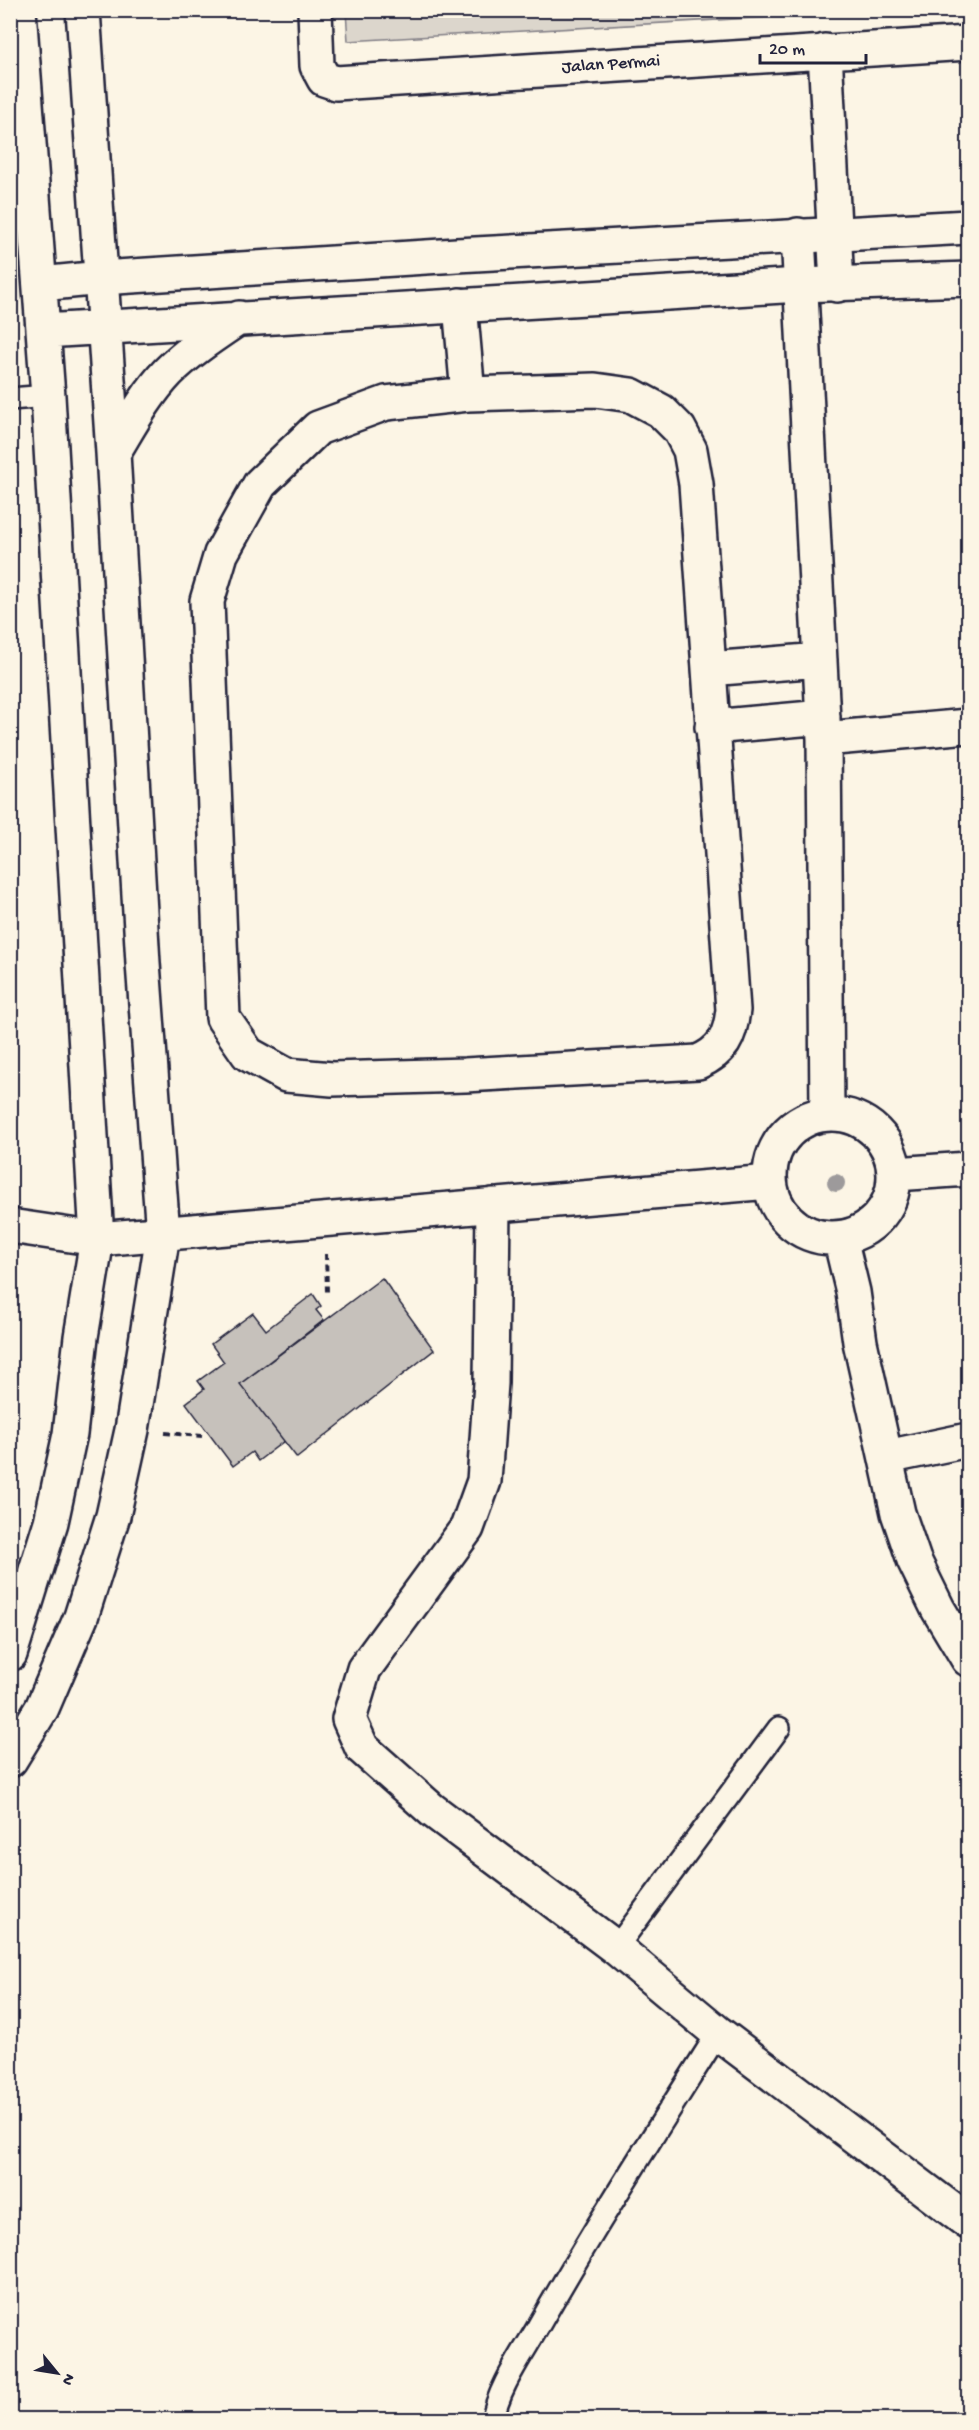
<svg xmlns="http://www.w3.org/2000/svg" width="979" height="2430" font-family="'Gochi Hand',sans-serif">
<rect width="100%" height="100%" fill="#fcf5e5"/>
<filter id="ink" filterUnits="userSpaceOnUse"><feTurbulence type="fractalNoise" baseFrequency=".0167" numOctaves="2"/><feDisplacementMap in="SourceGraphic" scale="12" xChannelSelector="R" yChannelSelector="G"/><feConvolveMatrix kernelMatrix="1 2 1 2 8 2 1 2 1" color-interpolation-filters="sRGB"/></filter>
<g filter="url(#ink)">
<path fill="#dcd6cc" stroke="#7f7c84" stroke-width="1.5" d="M346 11V10L874 11 348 41Z"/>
<path fill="#c6c1bb" stroke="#22223b" stroke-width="1.5" d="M382 1278 434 1350 297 1458 240 1384Z
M313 1294 321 1306 316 1310 324 1320 240 1384 284 1441 258 1461 252 1452 233 1466 186 1403 204 1389 198 1381 224 1362 211 1344 253 1313 266 1330Z"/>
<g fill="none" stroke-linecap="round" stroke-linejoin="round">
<g stroke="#22223b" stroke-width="26">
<path id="lane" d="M10 399 48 396
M616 1948 779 1728
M493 2420C497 2389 524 2352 539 2325 595 2226 657 2130 718 2033"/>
</g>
<g stroke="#22223b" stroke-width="38">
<path id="street" d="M315 10 317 66 324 79 336 83 968 43
M825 51 837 285
M798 235 824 739 827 1114
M460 305 468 394
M595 390 631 395 661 411 679 429 690 450 696 484 733 1010C730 1037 723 1051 698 1062L465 1075 332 1079 286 1075 248 1054 223 1018 207 601 221 554 260 484 318 428 386 403 468 394Z
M709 669 820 660
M712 727 823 717
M824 739 968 726
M770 1176a62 62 0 1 1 124 0a62 62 0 1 1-124 0Z
M895 1174 968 1169
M493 1205 491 1383 484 1481 467 1528 364 1669 349 1719 362 1748 432 1810 616 1948 718 2033 968 2222
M10 1226 97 1239 770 1182
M840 1238 853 1292 860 1342 898 1513 914 1560 938 1609 968 1659
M887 1457 968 1440"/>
</g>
<g stroke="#22223b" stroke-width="38">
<path id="secondary" d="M41 284 101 278 457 255 968 227
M44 331 800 285 968 279
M113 453C130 425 146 395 168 372 189 351 214 335 239 318
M10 1654 51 1522 70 1434 81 1337 97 1239 48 396 19 10
M10 1760 42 1708 81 1617 113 1516 132 1430 163 1234 143 963 113 453 83 10"/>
</g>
<path stroke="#22223b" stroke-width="4" stroke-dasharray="6 4.5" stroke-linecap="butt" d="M326 1254 327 1292
M165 1433 202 1436"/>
<use href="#lane" stroke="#fcf5e5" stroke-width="21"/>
<use href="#street" stroke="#fcf5e5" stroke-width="33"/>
<use href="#secondary" stroke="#fcf5e5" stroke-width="33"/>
</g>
<circle fill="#9d9a9b" cx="836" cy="1183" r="9"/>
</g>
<g text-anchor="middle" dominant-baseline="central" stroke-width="5" stroke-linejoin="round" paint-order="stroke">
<g font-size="18" fill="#22223b" stroke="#fcf5e5">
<text transform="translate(611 65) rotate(-4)">Jalan Permai</text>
</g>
</g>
<rect width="979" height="2430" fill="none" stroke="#fcf5e5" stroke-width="36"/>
<rect x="18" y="18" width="943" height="2394" fill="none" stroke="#22223b" stroke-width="2" filter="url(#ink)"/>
<g transform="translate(57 2373) rotate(120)" stroke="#fcf5e5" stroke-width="4.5" paint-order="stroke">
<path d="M0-4.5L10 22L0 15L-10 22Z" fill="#22223b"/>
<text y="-9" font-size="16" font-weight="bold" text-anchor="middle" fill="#22223b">N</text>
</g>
<path d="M760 54v9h106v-9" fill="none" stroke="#22223b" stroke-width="3"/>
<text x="769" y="54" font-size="18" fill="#22223b" stroke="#fcf5e5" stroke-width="4.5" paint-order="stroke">20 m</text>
</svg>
